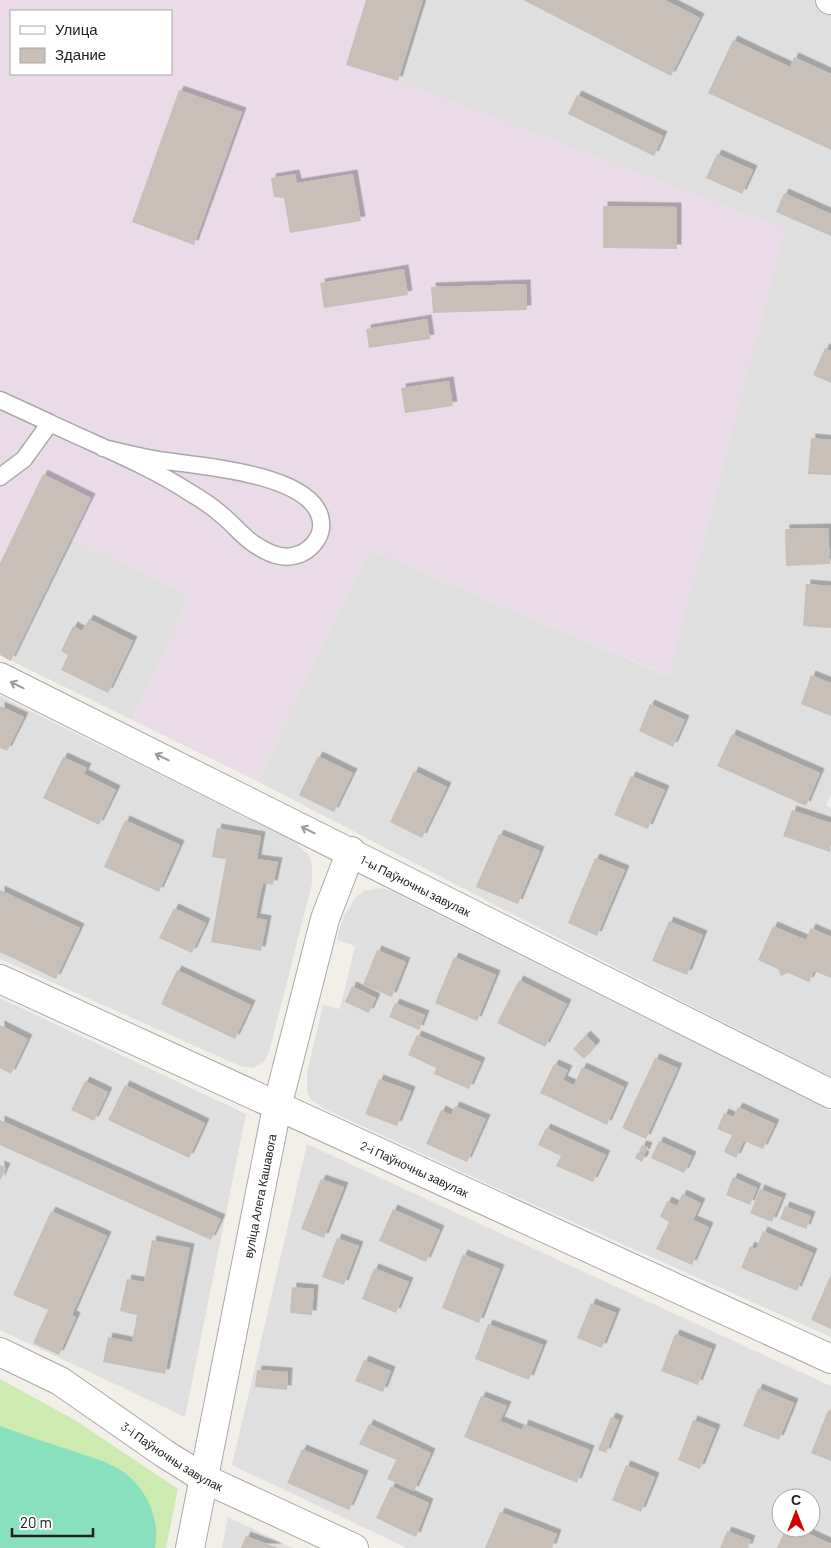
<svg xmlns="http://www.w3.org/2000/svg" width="831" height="1548" font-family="Barlow,sans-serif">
<defs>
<filter id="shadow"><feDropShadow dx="4.5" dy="-4.5" stdDeviation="0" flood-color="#0004"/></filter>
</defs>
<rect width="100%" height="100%" fill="#f2efe9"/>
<path fill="#e0dfdf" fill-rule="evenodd" d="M423 0H831V795L826 805 831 808V1077L572 945 257 781 370 549 668 676 784 229 398 81Z
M71 539 190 596 132 720 12 661Z
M0 696 295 842 308 854 312 864V884L269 1052 264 1062 253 1068 240 1066 0 959Z
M381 888 389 890 831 1111V1337L510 1194 327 1110 310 1099 307 1091V1073L323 1005 340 1009 355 946 337 940 340 927 344 916 356 897 364 891Z
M0 998 246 1114 185 1417 0 1330Z
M307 1144 831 1386V1548H407L232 1465ZM781 1498H811V1528H781Z
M228 1517 293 1548H222Z"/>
<path fill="#ebdbe8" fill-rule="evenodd" d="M0 0H423L399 81 785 229 669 676 370 549 257 781 132 720 190 596 71 539 11 661 0 655ZM11 11H171V74H11Z"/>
<path fill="#cdebb0" d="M0 1379 75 1420 178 1489 166 1548H0Z"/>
<path fill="#88e0be" d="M0 1426C24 1435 48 1443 73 1451 89 1457 107 1461 122 1471 146 1487 161 1520 155 1548H0Z"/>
<path fill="#c7bfb8" filter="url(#shadow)" d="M366 0H423L398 81 346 65Z
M523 0H665L700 18 671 76Z
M733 40 790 67 794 57 831 74V150L708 93Z
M179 90 242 112 194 245 132 222Z
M577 95 663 136 654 156 568 114Z
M717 154 753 170 742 194 706 178Z
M295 174 297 183 353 174 361 221 290 233 284 198 274 197 271 178Z
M784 193 831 214V236L776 212Z
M603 206 677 207V249L603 248Z
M404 269 408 295 324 308 320 283Z
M526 284 527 310 433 313 431 287Z
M427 319 430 339 369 348 366 329Z
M825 348 831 351V383L813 375Z
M449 381 453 406 405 413 401 388Z
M811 438 831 440V475L808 474Z
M43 474 91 498 11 661 0 655V563Z
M828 528 830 564 786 566 785 529Z
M806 584 831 586V628L803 626Z
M89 619 133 641 108 693 61 670 68 655 61 651 73 626 82 631Z
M811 675 831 683V716L801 704Z
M650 704 685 720 673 747 639 731Z
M0 706 24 717 7 751 0 748Z
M732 734 820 773 806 806 717 766Z
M318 756 353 773 334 812 299 795Z
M63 757 87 768 84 774 116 790 99 825 43 798Z
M414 771 447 787 422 838 390 822Z
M631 776 665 790 648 829 614 815Z
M792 810 831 823 830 852 783 836Z
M125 820 180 845 159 892 104 867Z
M217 828 261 836 257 859 278 862 273 885 263 883 256 918 267 920 261 951 211 942 226 859 212 857Z
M499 834 540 851 518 904 476 887Z
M595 858 625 870 597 936 568 923Z
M0 890 80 928 56 979 0 952Z
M174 908 206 923 192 953 159 938Z
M669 921 703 935 687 975 652 961Z
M773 926 806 940 811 928 831 937V978L814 971 809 982 788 973 781 976 778 969 758 960Z
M377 950 406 962 392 997 363 985Z
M454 957 496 975 477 1021 435 1003Z
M177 970 251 1005 235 1039 161 1004Z
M519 980 567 1004 545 1047 497 1023Z
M352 986 376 998 369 1013 345 1002Z
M395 1003 425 1015 419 1030 389 1017Z
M0 1025 28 1039 11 1074 0 1068Z
M417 1035 481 1062 469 1089 434 1074 436 1068 408 1055Z
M586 1035 596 1045 584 1059 573 1049Z
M655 1058 678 1068 646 1139 622 1128Z
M554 1064 568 1070 563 1080 574 1085 582 1067 624 1087 607 1125 540 1093Z
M379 1079 411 1091 397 1126 365 1114Z
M85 1081 108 1092 94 1121 71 1110Z
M125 1085 205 1123 189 1158 108 1120Z
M455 1106 486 1119 467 1162 426 1144 441 1110 451 1115Z
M738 1107 775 1124 763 1149 744 1141 736 1158 724 1152 732 1135 717 1129 724 1113 733 1117Z
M0 1120 221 1219 211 1240 0 1145Z
M546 1128 606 1155 593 1182 556 1166 561 1156 538 1145Z
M659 1141 692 1156 684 1173 651 1158Z
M642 1145 648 1147 645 1154 639 1151Z
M638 1152 645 1156 642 1162 635 1158Z
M0 1165 6 1168 0 1181Z
M733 1177 757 1188 750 1205 726 1195Z
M321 1179 344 1187 324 1238 301 1229Z
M760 1189 782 1198 772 1222 750 1213Z
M682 1194 701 1203 693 1220 709 1227 692 1265 656 1249 669 1222 660 1217 667 1201 677 1206Z
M785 1206 811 1216 806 1229 780 1219Z
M393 1209 440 1230 426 1262 379 1241Z
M51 1211 107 1236 72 1315 76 1317 59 1355 33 1343 48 1310 13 1295Z
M763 1231 813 1253 797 1291 741 1268 750 1246 756 1249Z
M337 1238 359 1246 344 1285 322 1277Z
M152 1240 190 1248 165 1374 103 1362 108 1337 132 1342 137 1315 120 1311 127 1279 144 1282Z
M463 1254 500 1269 479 1323 442 1308Z
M374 1268 409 1282 396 1313 362 1299Z
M831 1274V1329L811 1320Z
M292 1287 314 1289 312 1315 290 1313Z
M591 1303 616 1313 602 1348 577 1338Z
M488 1324 543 1345 529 1380 475 1359Z
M675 1334 712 1349 698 1385 661 1371Z
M364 1360 391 1371 383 1392 355 1381Z
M257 1370 288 1372 287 1390 255 1387Z
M758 1388 794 1403 779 1440 743 1426Z
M481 1396 507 1406 500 1421 522 1430 524 1424 590 1450 577 1483 464 1437Z
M828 1410 831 1411V1461L811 1453Z
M611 1417 619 1420 606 1453 598 1450Z
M693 1420 716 1429 700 1469 678 1460Z
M369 1424 431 1453 414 1491 387 1479 396 1460 359 1444Z
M302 1449 364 1475 349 1510 287 1483Z
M626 1465 655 1477 641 1512 612 1500Z
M391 1486 429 1503 416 1537 376 1518Z
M500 1512 557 1534 552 1548H485Z
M786 1528H797L831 1544V1548H777Z
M727 1531 751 1540 748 1548H720Z
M246 1536 278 1548H241Z"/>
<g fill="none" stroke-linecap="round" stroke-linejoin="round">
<g stroke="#a9a9a9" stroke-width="19">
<path id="service" d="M0 400 50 423 24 459 0 477
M50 423C96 445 146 464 189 492 201 499 213 507 223 516 234 525 243 537 254 544 268 553 283 561 300 554 310 550 320 539 321 528 326 473 196 466 158 460 140 457 121 452 103 448"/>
</g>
<g stroke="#a9a9a9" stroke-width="30">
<g id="minor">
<path d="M830 0H831"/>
<path id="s1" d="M0 677 831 1094"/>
<path id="s2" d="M0 979 831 1359"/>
<path id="s3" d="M0 1352 60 1381 165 1454 205 1479 354 1548"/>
<path id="s4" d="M190 1548 277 1107 325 919 351 851"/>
</g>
</g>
<use href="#service" stroke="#fff" stroke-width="16"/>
<use href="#minor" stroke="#fff" stroke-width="28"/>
</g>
<defs><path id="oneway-shaft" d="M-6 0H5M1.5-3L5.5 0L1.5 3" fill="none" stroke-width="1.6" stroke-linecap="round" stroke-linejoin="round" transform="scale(1.25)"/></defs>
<g stroke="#9c9c9c">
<use href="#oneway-shaft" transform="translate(17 685) rotate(-154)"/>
<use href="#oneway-shaft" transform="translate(162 757) rotate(-154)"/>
<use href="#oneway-shaft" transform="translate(308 830) rotate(-154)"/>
</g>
<g text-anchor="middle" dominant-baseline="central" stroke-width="4.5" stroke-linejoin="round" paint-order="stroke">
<g font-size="12" fill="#222" stroke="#fff">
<text stroke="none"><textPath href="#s1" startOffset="465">1-ы Паўночны завулак</textPath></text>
<text stroke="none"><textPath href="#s2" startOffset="456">2-і Паўночны завулак</textPath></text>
<text stroke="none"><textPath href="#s4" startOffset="359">вуліца Алега Кашавога</textPath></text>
<text stroke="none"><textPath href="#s3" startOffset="202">3-і Паўночны завулак</textPath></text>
</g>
</g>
<rect x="10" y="10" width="162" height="65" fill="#ffffff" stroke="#a7a7a7"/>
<rect x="20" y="26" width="25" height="8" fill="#ffffff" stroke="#a7a7a7"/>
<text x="55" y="35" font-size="15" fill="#222222">Улица</text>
<rect x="20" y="48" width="25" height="15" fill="#c7bfb8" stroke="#a7a7a7"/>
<text x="55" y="60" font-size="15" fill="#222222">Здание</text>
<g transform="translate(796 1513)"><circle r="24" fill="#ffffff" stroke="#a7a7a7"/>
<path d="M0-4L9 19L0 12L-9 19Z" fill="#d40000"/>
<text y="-8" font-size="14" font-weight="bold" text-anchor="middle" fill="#222222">С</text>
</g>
<path d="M12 1528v8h81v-8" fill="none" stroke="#222222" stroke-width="2.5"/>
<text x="20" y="1528" font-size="15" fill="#222222" stroke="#ffffff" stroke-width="4" paint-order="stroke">20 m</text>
</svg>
